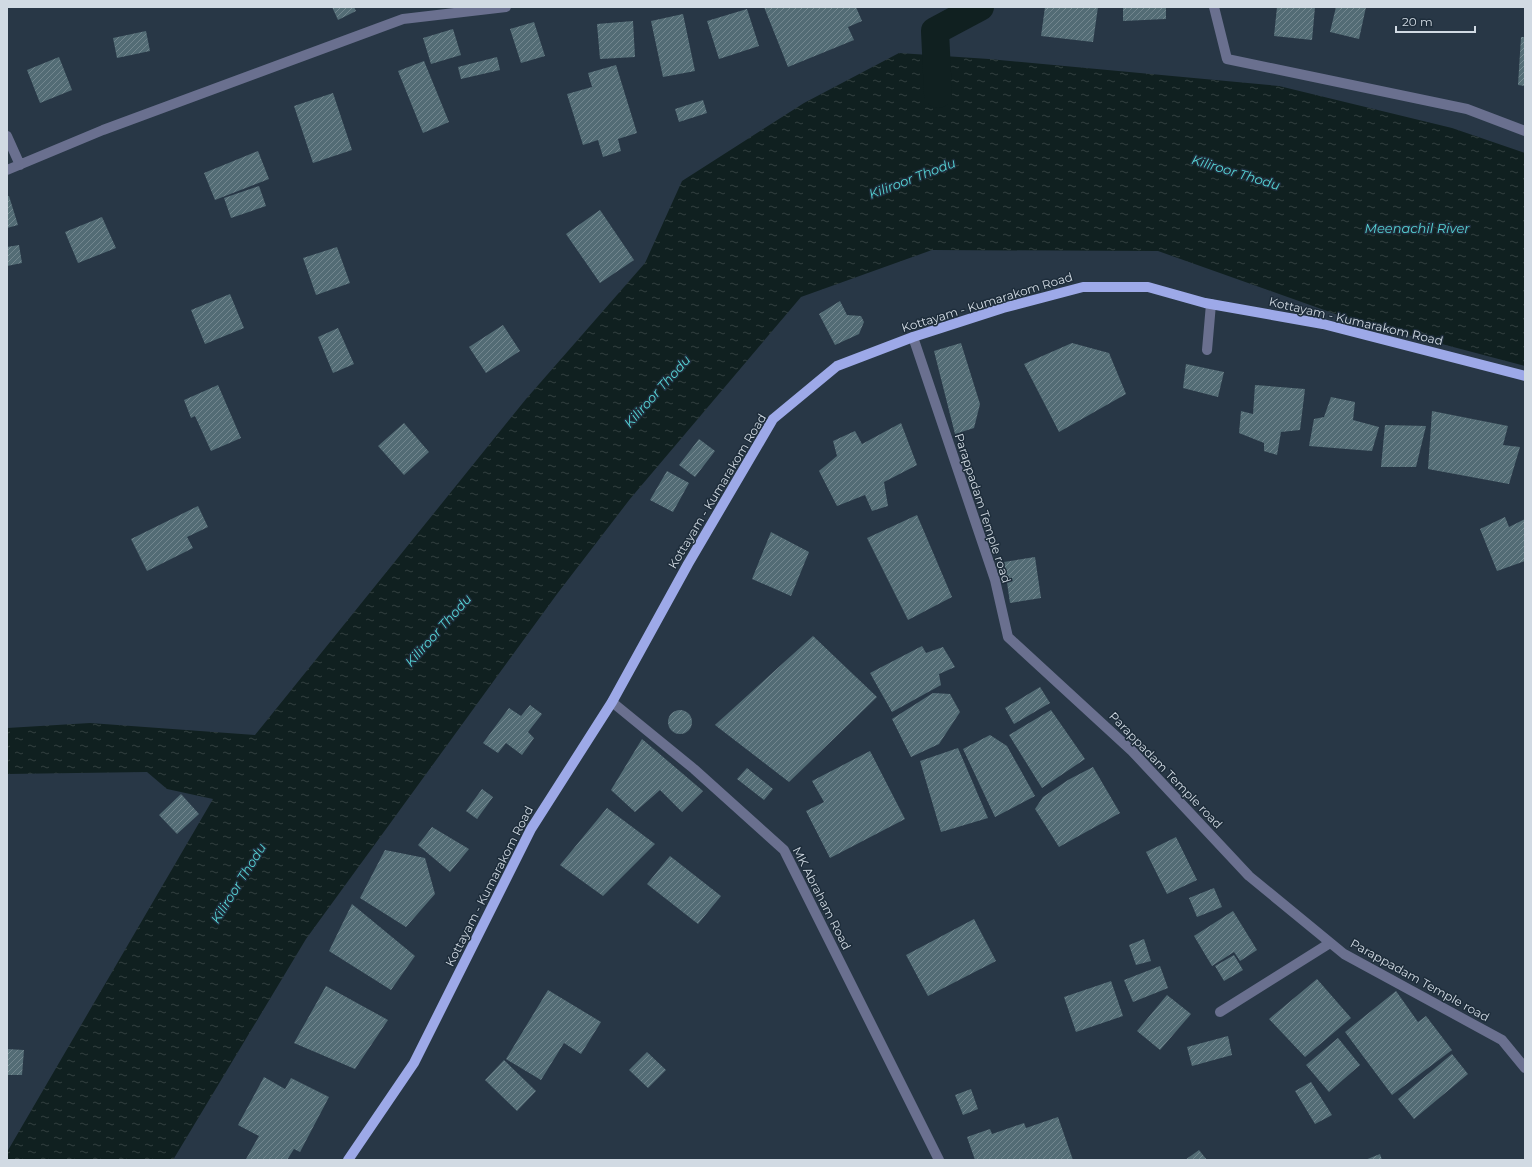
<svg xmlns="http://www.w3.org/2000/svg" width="1532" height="1167" font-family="Montserrat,sans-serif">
<defs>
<pattern id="water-ripples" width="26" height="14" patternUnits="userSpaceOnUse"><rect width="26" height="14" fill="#102020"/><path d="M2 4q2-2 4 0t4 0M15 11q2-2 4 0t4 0" fill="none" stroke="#324040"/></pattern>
<pattern id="building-hatch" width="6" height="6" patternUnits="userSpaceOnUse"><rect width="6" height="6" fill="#536c75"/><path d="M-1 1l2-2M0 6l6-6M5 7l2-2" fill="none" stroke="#73878f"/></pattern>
</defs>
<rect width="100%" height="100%" fill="#283746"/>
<path fill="url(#water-ripples)" d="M899 53 989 59 1279 86 1452 128 1525 153V366L1355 321 1158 251 932 250 801 297 630 499 557 594 306 939 173 1160H7V1152L213 799 167 789 147 772 7 774V728L90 723 255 735 526 399 645 263 682 181 804 103Z"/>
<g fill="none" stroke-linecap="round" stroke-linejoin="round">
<path stroke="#102020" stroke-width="28" d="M938 94 935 31 980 7"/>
</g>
<path fill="url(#building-hatch)" d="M332 7H354L356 11 338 20Z
M764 7H856L862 21 848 27 854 40 788 67Z
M1045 7H1098L1093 42 1041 36Z
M1123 7H1166V19L1123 21Z
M1277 7H1315L1312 40 1274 36Z
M1336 7H1366L1359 39 1330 32Z
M747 9 759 46 719 59 707 21Z
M683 14 695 71 663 77 651 21Z
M633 21 635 57 600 59 597 24Z
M534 22 545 56 521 63 510 29Z
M453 29 461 55 431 64 423 38Z
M146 31 150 51 117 58 113 38Z
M1521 37H1525V86L1518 85Z
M59 57 72 90 40 103 27 70Z
M497 57 500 70 461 79 458 67Z
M424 61 449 122 423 133 398 71Z
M616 65 637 133 618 139 621 151 603 157 598 140 583 145 567 94 592 87 588 73Z
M333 93 352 150 313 163 294 106Z
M703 100 707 113 679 122 675 109Z
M258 151 269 179 215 200 204 173Z
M259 186 266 206 231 218 224 198Z
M7 196H9L18 225 7 228Z
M600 210 634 260 600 283 566 234Z
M102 217 116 248 78 263 65 232Z
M19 245 22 263 7 266V247Z
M337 247 350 283 316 295 303 258Z
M230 294 244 328 205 344 191 310Z
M840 301 847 315 861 316 864 322 859 334 835 345 819 314Z
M503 325 520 351 486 373 469 347Z
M338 328 354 364 333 373 318 337Z
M961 343 980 404 974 428 955 434 934 351Z
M1072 343 1109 353 1126 394 1059 432 1024 364Z
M1186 364 1224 372 1218 397 1183 388Z
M218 385 241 438 211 451 195 416 191 418 184 400Z
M1255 385 1305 389 1300 430 1281 432 1277 455 1264 451V443L1239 433 1241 411 1253 414Z
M1331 397 1355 402 1353 420 1379 427 1372 451 1309 446 1314 419 1324 417Z
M1432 411 1508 426 1503 445 1520 447 1509 484 1428 469Z
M404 423 429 452 404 475 378 446Z
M901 423 917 465 884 482 888 506 872 511 865 495 837 506 819 471 837 456 833 441 855 431 862 444Z
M1385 425 1426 426 1416 467H1381Z
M699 439 715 451 695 477 679 465Z
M667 471 689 483 673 512 650 500Z
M198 506 208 527 187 537 193 548 147 571 131 539Z
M917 515 952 597 908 620 867 538Z
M1505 517 1509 527 1525 519V561L1497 571 1480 529Z
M771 532 809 552 791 596 752 579Z
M1035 557 1041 598 1010 603 1004 562Z
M813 636 877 697 789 782 715 725Z
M922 646 926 653 943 647 955 667 939 674 941 685 892 712 870 673Z
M1040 687 1050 703 1014 724 1005 708Z
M933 693 950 694 960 712 939 744 911 757 892 719Z
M530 705 542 714 528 732 534 738 522 755 506 743 498 753 483 743 509 708 521 716Z
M668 722a12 12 0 1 1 24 0a12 12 0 1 1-24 0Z
M1051 710 1085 759 1042 788 1009 735Z
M990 735 1007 746 1035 796 995 817 963 749Z
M642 739 703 791 682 812 660 790 635 812 611 790Z
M958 748 988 818 941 832 920 761Z
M870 751 905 819 830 858 806 811 824 802 812 781Z
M1093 767 1120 813 1059 847 1035 809 1043 797 1068 780Z
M747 768 773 789 764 800 737 779Z
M482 789 493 797 477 819 466 811Z
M181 794 199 814 177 834 159 815Z
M607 808 655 844 603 896 560 865Z
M432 827 469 849 450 872 418 845Z
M1176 837 1197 880 1167 894 1146 852Z
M385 850 425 858 435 894 406 927 360 898Z
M670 856 721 896 698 924 647 884Z
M1214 888 1222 907 1197 917 1189 898Z
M352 904 415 956 391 990 329 951Z
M1233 911 1257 950 1240 961 1234 952 1212 966 1194 936Z
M974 919 996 961 928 996 906 955Z
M1144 939 1151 961 1136 965 1129 945Z
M1234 955 1243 970 1224 981 1215 966Z
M1160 966 1168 988 1133 1002 1124 980Z
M1317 979 1351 1018 1305 1057 1269 1019Z
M1111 981 1123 1016 1076 1032 1064 997Z
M326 986 388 1020 355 1069 294 1043Z
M548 990 601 1022 581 1054 564 1043 541 1080 506 1059Z
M1396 991 1418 1022 1426 1016 1452 1050 1392 1095 1345 1032Z
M1167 995 1191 1014 1160 1050 1137 1031Z
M1228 1036 1232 1055 1192 1066 1187 1047Z
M1338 1038 1360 1065 1329 1092 1306 1065Z
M7 1049 24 1050 22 1075H7Z
M647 1052 666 1070 648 1088 629 1070Z
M1452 1054 1468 1074 1414 1119 1398 1099Z
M504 1060 536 1091 517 1111 485 1080Z
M264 1077 285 1089 291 1078 329 1097 300 1152 294 1149 287 1160 246 1159 259 1136 238 1125Z
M1311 1082 1332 1115 1315 1124 1295 1091Z
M971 1089 978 1109 963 1115 955 1095Z
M1058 1117 1073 1160H975L967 1137 990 1129 992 1134 1024 1123 1026 1128Z
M1199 1150 1207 1160H1185Z
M1380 1154 1382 1160H1365Z"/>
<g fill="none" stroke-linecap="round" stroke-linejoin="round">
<path stroke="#6a708f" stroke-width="10" d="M1214 7 1227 59 1467 109 1525 131
M7 136 20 165
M7 170 103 130 403 19 506 7
M913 337 995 580 1008 637 1132 751 1249 876 1344 954 1502 1040 1525 1068
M1207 350 1211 304
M612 702 694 769 784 850 939 1160
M1220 1012 1330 943"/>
<path stroke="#9da9e8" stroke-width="10" d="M348 1160 414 1063 531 829 612 702 688 564 773 419 837 366 913 337 1003 308 1083 287H1148L1205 303 1323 324 1525 376"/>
</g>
<g text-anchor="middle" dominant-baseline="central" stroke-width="3" stroke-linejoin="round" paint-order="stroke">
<g font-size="12" fill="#d1dae3" stroke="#1e2d3b">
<text transform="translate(987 302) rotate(-17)">Kottayam - Kumarakom Road</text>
<text transform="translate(1356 321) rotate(13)">Kottayam - Kumarakom Road</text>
<text transform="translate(717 491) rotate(-59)">Kottayam - Kumarakom Road</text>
<text transform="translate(983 508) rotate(72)">Parappadam Temple road</text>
<text transform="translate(1166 770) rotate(46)">Parappadam Temple road</text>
<text transform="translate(489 886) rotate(-63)">Kottayam - Kumarakom Road</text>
<text transform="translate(822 898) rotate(63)">MK Abraham Road</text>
<text transform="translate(1420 980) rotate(29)">Parappadam Temple road</text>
</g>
<g font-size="13" font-style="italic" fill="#56d4d5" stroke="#1e2d3b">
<text transform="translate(1236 172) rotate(17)">Kiliroor Thodu</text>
<text transform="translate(912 178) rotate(-21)">Kiliroor Thodu</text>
<text x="1417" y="228">Meenachil River</text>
<text transform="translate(657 391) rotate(-48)">Kiliroor Thodu</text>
<text transform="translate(438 630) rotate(-48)">Kiliroor Thodu</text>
<text transform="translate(238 883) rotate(-58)">Kiliroor Thodu</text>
</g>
</g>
<rect width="1532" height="1167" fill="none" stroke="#d1dae3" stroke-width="16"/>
<path d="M1396 26v6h79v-6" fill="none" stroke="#d1dae3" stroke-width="2"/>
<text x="1402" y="26" font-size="12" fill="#d1dae3" stroke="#1e2d3b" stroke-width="3" paint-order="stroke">20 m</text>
</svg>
